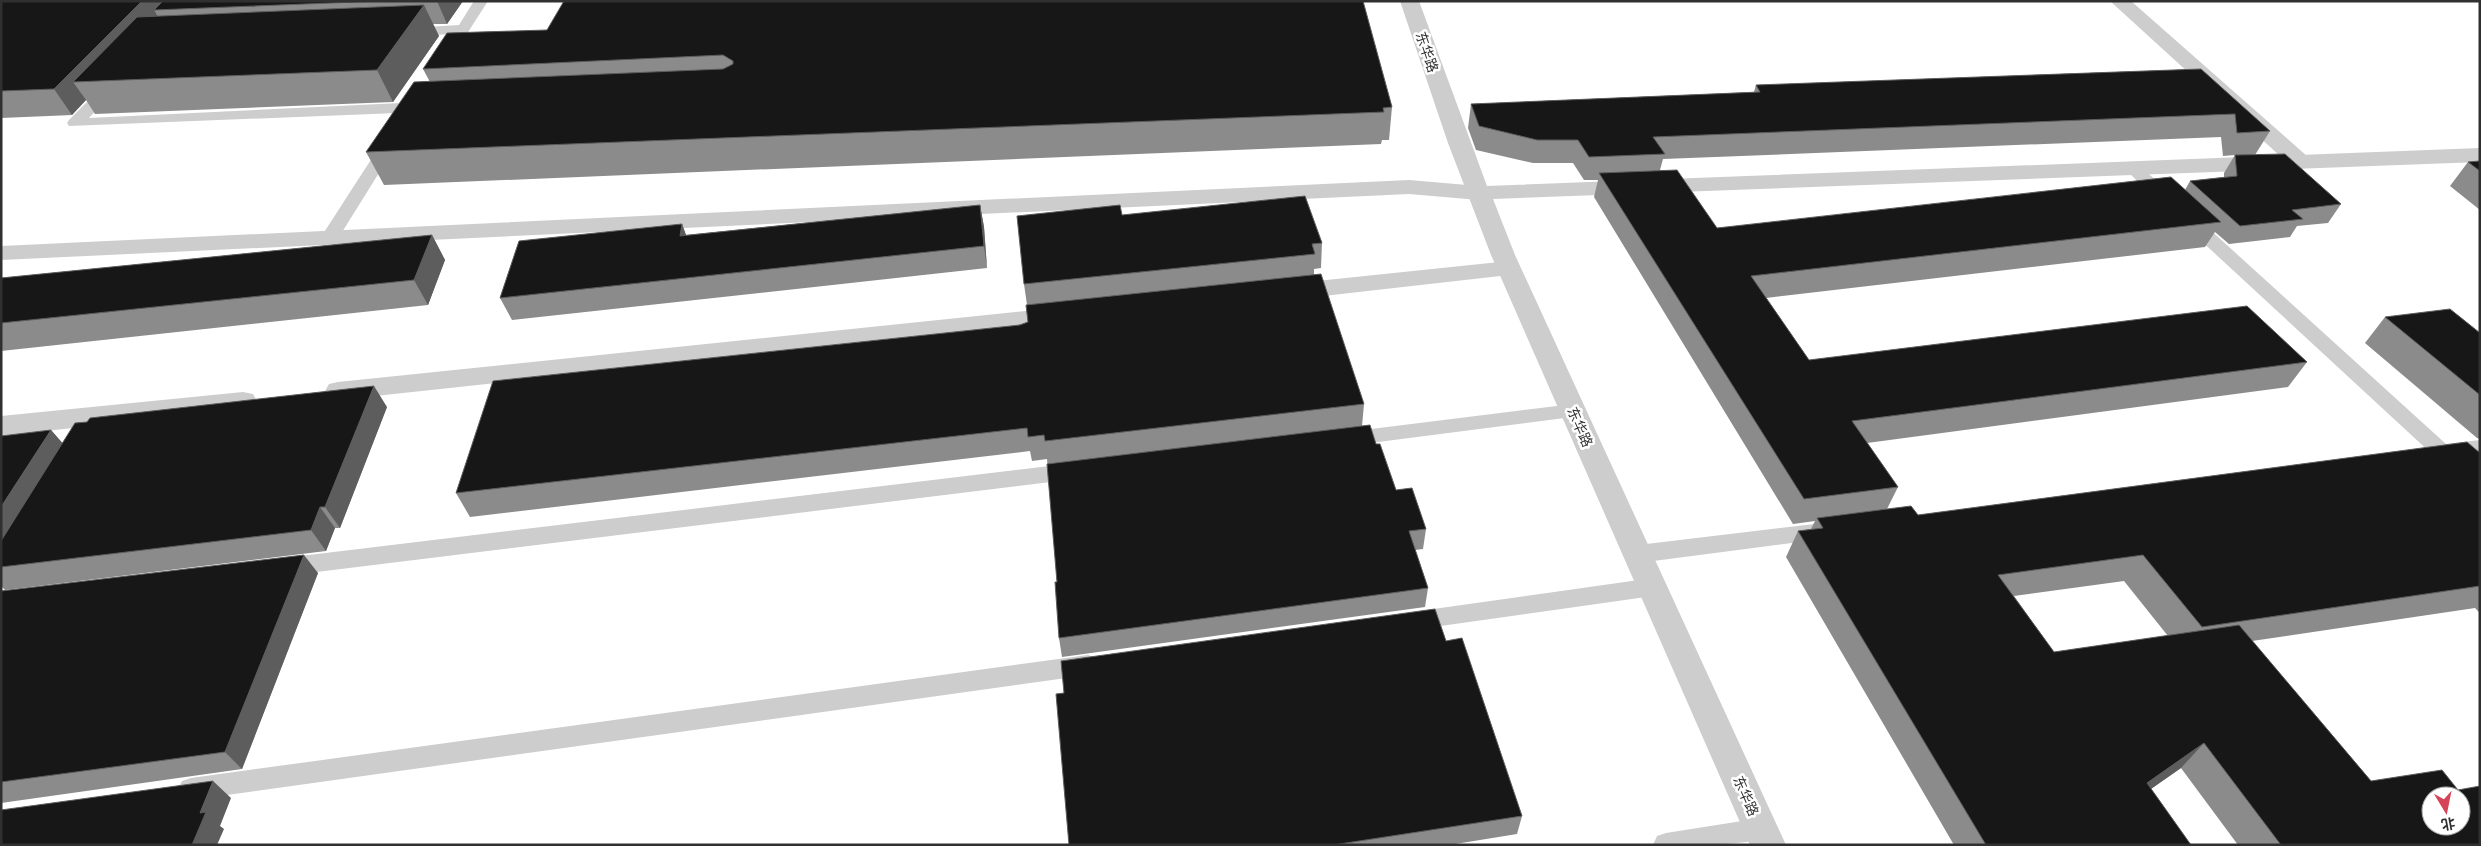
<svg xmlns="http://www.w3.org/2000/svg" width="2481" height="846" font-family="'Public Sans','Noto Sans SC',sans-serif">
<rect width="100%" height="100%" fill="#fff"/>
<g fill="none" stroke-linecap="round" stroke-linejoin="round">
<path fill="#cdcdcd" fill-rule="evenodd" d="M474 1H488L461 43H451L449 40 453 34 410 36 403 32 410 28 459 25Z
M109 83 117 88 89 118 422 102 430 107 422 112 69 126 67 123 69 120 104 85Z
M389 139 397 144 339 237 336 241H324L321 237 383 141Z
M2134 164 2140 166 2171 194 2173 198 2171 202H2159L2128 172 2126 169Z
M2190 216 2196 217 2446 444 2480 440V454L2460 457 2480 475V495L2473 492 2184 225 2181 221 2184 217Z
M1573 404 1580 406 1583 411 1580 416 1347 446 1340 444 1337 439 1340 434 1347 432Z
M1075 463 1082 466 1085 471 1082 476 1075 479 284 576 276 573 273 567 276 561 284 558Z
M1823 523 1831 525 1834 531 1831 537 1823 539 1638 563 1630 560 1627 554 1630 548 1638 545Z
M1653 578 1661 581 1664 587 1661 593 1653 596 1412 630 1404 628 1401 621 1404 614 1412 612Z
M1088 655 1096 658 1100 665 1096 672 1088 675 191 800 182 797 178 789 182 781 191 778Z
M1761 818 1770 822 1774 830 1770 838C1737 846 1689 845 1653 845L1657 836 1666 833Z"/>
<path fill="#cdcdcd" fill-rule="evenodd" d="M2110 1H2131L2308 157 2311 162 2308 167 2300 169 2292 167Z
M1409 180 1479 186 1487 188 1490 193 1487 198 1479 200 1409 194 1 260V246Z
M1509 261 1518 264 1521 269 1518 274 1288 300 1279 298 1276 292 1279 286 1288 284Z
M1064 307 1073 309 1077 315 1073 321 338 400 329 398 325 391 329 384 338 382Z
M243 392 253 394 257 401 253 408 1 436V416Z"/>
<path fill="#cdcdcd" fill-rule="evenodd" d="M1400 1H1419L1487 186 2480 148V162L1493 199 1515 255 1786 845H1750L1491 255 1448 143Z"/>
</g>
<path fill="#8b8b8b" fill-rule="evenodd" d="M1 1H463L447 24H433L439 36 393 102 95 114 86 100 72 115 1 118Z
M547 30 1392 107 1389 140H1382L1381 144 384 185 366 152 430 82 423 69Z
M2201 69 2270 131 2255 155 2341 204 2328 223 2297 226 2290 237 2229 244 2215 232 2205 247 1766 298 1809 360 2307 362 2288 387 1867 443 1898 487 1887 509 1918 515 2480 453V613L2475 608 2252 641 2371 781 2480 845H2238L2181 768 2151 789 2191 845H1954L1786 557 1798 531 1811 529 1815 521 1793 524 1594 197 1598 180H1584L1573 163H1533L1476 150 1468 128 1471 104 1754 92 1756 85ZM2221 137 2223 156 2235 155 2224 173V177L2190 181 2185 190 1717 228 1660 170 1663 159ZM2124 581 2168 636 2054 652 2014 596Z
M2480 161V210L2450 186 2468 162Z
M980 205 984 227 987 268 512 320 500 298 682 224 686 235Z
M1122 215 1322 243 1321 268 1314 269V274L1364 404 1362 426 1376 444 1396 490 1426 529 1423 549 1415 550 1428 588 1425 607 1062 657 1059 638 1057 582 1047 459 1032 461 1030 451 470 517 456 493 1028 322 1027 305 1024 284Z
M432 235 445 260 428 305 1 351V278Z
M2385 317 2480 333V439L2477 438 2365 343Z
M387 407 340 528H335L326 551 5 590 1 586V567L51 430 62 443Z
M318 573 242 769 1 803V591Z
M1446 641 1522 816 1517 834 1449 845H1069Z"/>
<path fill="#5d5d5d" d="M142 1H181L154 10 161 22 73 82 86 100 72 115 54 89Z
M437 1H463L447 24Z
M424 5 439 36 393 102 377 70Z
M980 205 984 227 987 268 984 246Z
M682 224 690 246 680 236Z
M432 235 445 260 428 305 414 280Z
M374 386 387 407 340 528 325 507Z
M51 430 66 447 1 551V507Z
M320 507 335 528 326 551 311 530Z
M304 555 318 573 242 769 225 752Z
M2204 743 2181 768 2125 807 2147 783Z
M213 781 231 798 220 826 224 829 217 845H192L200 813Z"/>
<path fill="#171717" stroke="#5d5d5d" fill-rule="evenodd" d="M1 1H142L54 89 1 91Z
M163 1H381L154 10Z
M564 1H1363L1392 107 1383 108 1384 112 366 152 414 82 723 69 733 64V61L723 55 423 69 447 33 547 30Z
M424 5 377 70 73 82 137 17Z
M2201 69 2270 131 2237 133 2235 114 1653 137 1665 154 1589 157 1578 140H1537L1479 126 1471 104 1760 92 1756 85Z
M2285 154 2341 204 2292 210 2303 219 2240 226 2190 181 2237 176 2235 155Z
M2480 161V171L2468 162Z
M1677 170 1717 228 2171 177 2221 222 1751 276 1809 360 2247 306 2307 362 1852 421 1898 487 1804 499 1599 173Z
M1305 196 1322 243 1312 244 1315 254 1024 284 1017 216 1120 205 1122 215Z
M980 205 984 246 500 298 519 241 682 224 680 236Z
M432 235 414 280 1 323V278Z
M1321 274 1364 404 1045 441 1044 435 1028 437 1027 428 456 493 493 381 1020 325 1028 322 1026 305Z
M2450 309 2480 333V395L2385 317Z
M374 386 325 507H320L311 530 1 567V541L75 423 87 422 90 418Z
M1370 425 1376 444H1380L1396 490 1412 488 1426 529 1409 531 1428 588 1059 638 1055 582H1057L1047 464Z
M51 430 1 507V436Z
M2467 442 2480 453V586L2202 627 2143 555 1998 575 2054 652 2239 625 2371 781 2442 770 2458 790 2480 786V845H2281L2204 743 2147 783 2191 845H1986L1798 531 1823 528 1817 518 1911 506 1918 515ZM2431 796H2461V826H2431Z
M304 555 225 752 1 782V591Z
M1435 609 1446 641 1462 638 1522 816 1333 845H1069L1056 694 1064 693 1061 661Z
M213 781 200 813 206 812 192 845H1V810Z"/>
<g text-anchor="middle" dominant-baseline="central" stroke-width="5" stroke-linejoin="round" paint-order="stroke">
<g font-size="14" fill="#303030" stroke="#fff">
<text transform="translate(1427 52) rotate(71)">东华路</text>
<text transform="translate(1580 427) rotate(66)">东华路</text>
<text transform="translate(1746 796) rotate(66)">东华路</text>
</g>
</g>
<rect width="2481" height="846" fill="none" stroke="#303030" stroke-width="5"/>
<g transform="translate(2446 811) rotate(170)"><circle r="24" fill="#ffffff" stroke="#acacac"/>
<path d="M0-4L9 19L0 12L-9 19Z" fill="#d54458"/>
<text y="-8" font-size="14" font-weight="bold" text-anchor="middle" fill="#303030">北</text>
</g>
</svg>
